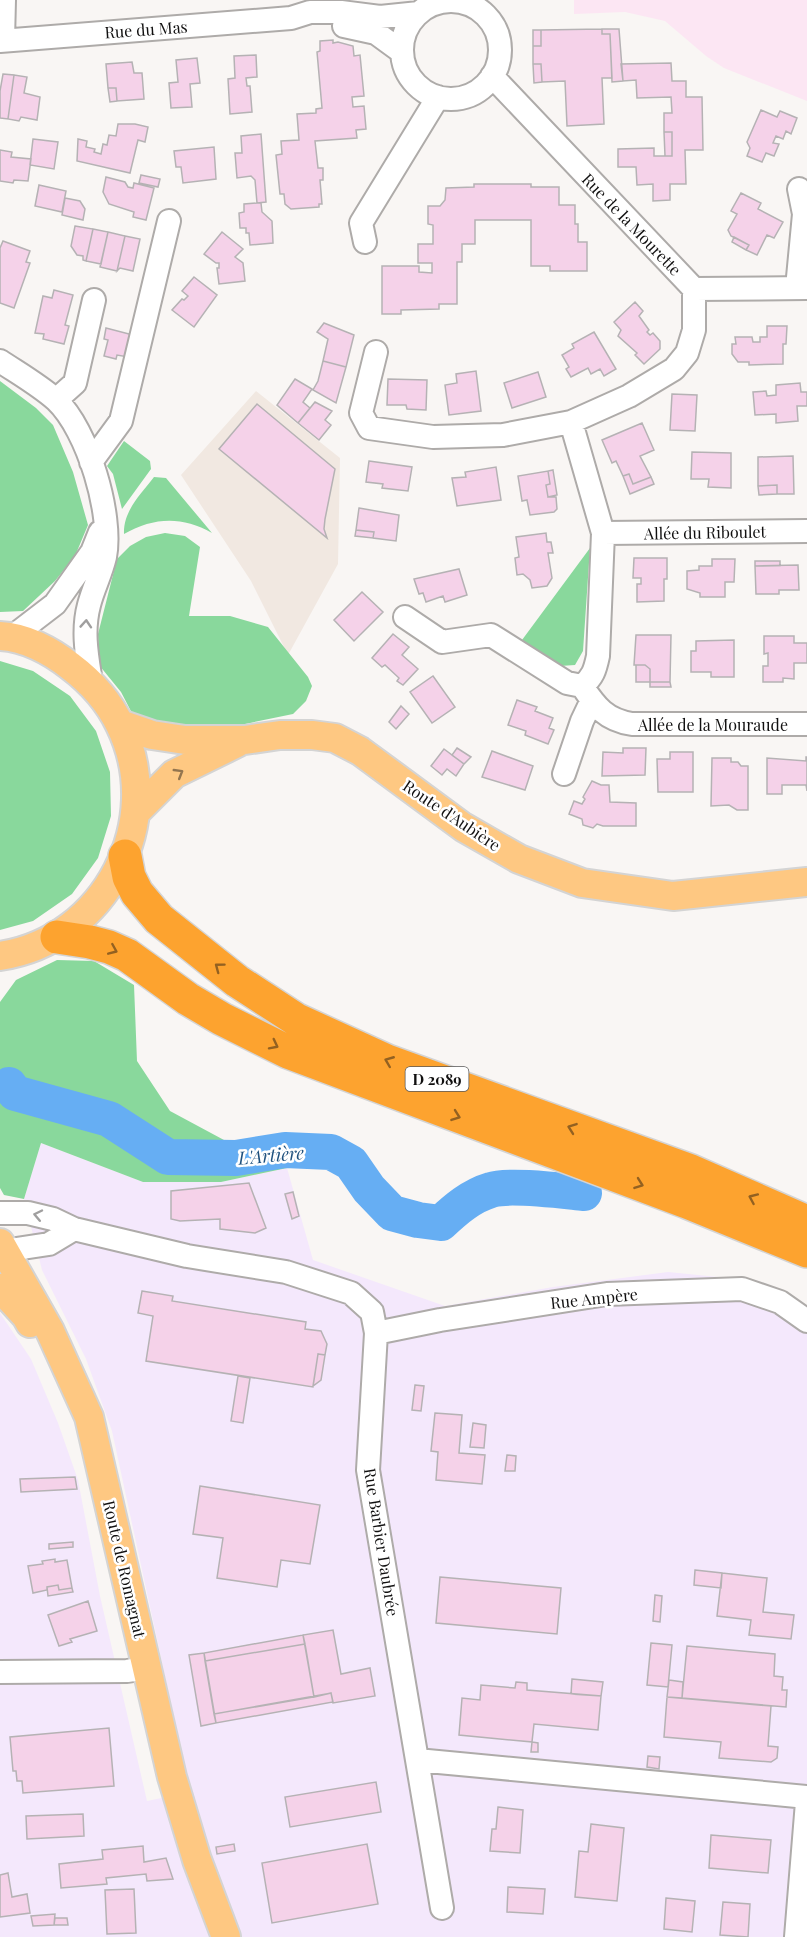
<svg xmlns="http://www.w3.org/2000/svg" width="807" height="1937" font-family="'Playfair Display',serif">
<rect width="100%" height="100%" fill="#f9f6f4"/>
<path fill="#f1e8e1" d="M256 391 340 458 338 564 288 655 251 581 181 475Z"/>
<path fill="#f4e8fc" d="M41 1143 143 1182H221L287 1168 313 1260 445 1306 553 1287 668 1272 758 1281 807 1308V1937H0V1313L31 1359 58 1423 78 1480 100 1596 147 1801 190 1792 112 1431 86 1359 42 1270 24 1199Z"/>
<path fill="#fce6f3" d="M574 0H807V101L724 68 706 56 665 21 625 12 574 14Z"/>
<path fill="#89d89c" d="M0 381 36 408 53 425 73 472 88 525 75 556 55 581 23 611 0 612Z
M124 441 150 461 151 469 122 509 113 474 107 466Z
M154 477 166 478 212 533C182 516 154 517 124 534 123 511 141 494 154 477Z
M165 533 185 536 200 547 189 616H230L268 627 308 677 312 686 306 701 293 714 192 735 134 717 121 692 99 665 98 634 117 559 130 546 146 537Z
M590 548 583 651 575 665 560 666 522 640Z
M0 661 33 671 70 696 96 731 110 772 111 816 98 858 72 894 33 921 0 930Z
M57 960 94 961 134 985 137 1061 170 1111 237 1147 287 1168 221 1182H143L41 1143 24 1199 4 1195 0 1188V1002L16 980Z"/>
<g fill="none" stroke-linecap="round" stroke-linejoin="round">
<path stroke="#66aef3" stroke-width="36" d="M9 1085 15 1093 109 1119 168 1157 236 1158 285 1150 331 1152 351 1163 369 1189 392 1213 418 1220 441 1223C456 1209 471 1196 491 1190 509 1184 563 1191 584 1193"/>
</g>
<path fill="#f5d2e9" stroke="#b5b2b4" stroke-width="1.5" d="M602 29V34H610L612 78H602L604 124 567 126 565 81 542 82 541 64H533V46H541V30Z
M602 29H619L623 81 612 82 610 34H602Z
M533 30H541V46H533Z
M333 40V43L338 42 353 46 354 56 360 55 364 96 352 97 353 107 364 106 366 129 356 130 357 138 315 141 318 168H323V180H320L322 204H319V207L291 209 285 204 284 194H280L276 155 282 154 281 141 299 140 297 114 316 113V109L322 108 317 52 320 51V41Z
M256 55 257 77 246 78 247 86H250L252 112 230 114 228 79 235 78 234 56Z
M197 58 200 83 190 84 192 107 171 108 169 83 178 82 176 60Z
M132 62 134 73H142L144 99 117 101 116 88H108L106 64Z
M671 63 672 81H686V97H702L703 150H685L686 184H670V200L653 201V184L637 185 636 167H618V149L654 148V156H672V132H664V113H672L671 97 637 98 636 80 623 81 621 64Z
M533 64H541L542 82 534 83Z
M3 74 14 75 8 119 0 118V91Z
M14 75 27 77 24 93 40 97 37 120 21 117 19 121 8 119Z
M108 88H116L117 101 110 102Z
M761 110 777 117 780 111 797 118 791 134 786 131 783 139 776 136 773 143 779 144 774 156 766 153 762 162 747 156 750 148 747 142Z
M118 124H135L148 127 145 142 138 140 130 173 77 161 78 139 87 141 86 147 95 149 94 152 101 154 103 144 107 145 109 135 116 136Z
M664 132H672V156H665Z
M261 134 266 202 257 203 255 180 251 176 237 178 235 153H242L241 136Z
M33 139 58 142 54 169 30 165Z
M214 147 216 179 183 183 181 167H176L174 151Z
M0 150 12 152 11 157 31 159 28 181 14 180 13 183 0 181Z
M141 175 160 179 158 187 139 183Z
M106 177 125 182 128 187 133 188 134 183 154 188 146 220 133 217 134 212 109 204 103 192Z
M474 184H531V187H559V205H575V224H578V242H587V271H550V266H531V220H475V244H462V262H457V304H439V309L401 310V314H382V266H419V272L432 273V263H418V244H433V225L428 224V206H440L445 200 446 188 474 187Z
M39 185 66 191 62 212 35 206Z
M741 193 761 203 758 209 783 222 774 238 767 235 757 255 746 250 749 245 731 236 728 230 737 214 731 211Z
M65 198 80 201 85 209 83 220 62 215Z
M257 203H261L262 212 272 221 273 243 250 245 249 233H246V228H240L239 213 244 212V204Z
M75 226 93 229 86 261 83 260V256L77 255 71 246Z
M93 229 108 232 101 264 86 261Z
M108 232 125 236 117 271 100 267Z
M222 232 243 249 235 257 243 263 245 281 219 284 217 268H219V263H216L204 254Z
M125 236 140 239 133 271 120 268 117 271Z
M734 237 749 245 746 250 732 242Z
M3 241 30 251 26 262 30 263 14 308 0 303V248Z
M194 277 217 295 194 327 172 310 182 299 184 300 188 296 182 291Z
M54 290 73 295 65 325 69 326 64 344 43 339 44 334 35 333 43 296 52 298Z
M635 302 643 311 639 316 649 330 647 332 650 335 653 333 660 341V349L644 364 635 355 637 353 618 336 621 330 614 322Z
M324 323 354 335 346 367 323 361 328 339 317 332Z
M767 326H787L786 344H783V364L749 365V362H738L732 354V344H736L735 337H752L753 342H760V337H767Z
M106 328 133 335 128 357 117 355 116 359 104 356 108 340 104 339Z
M594 332 616 369 604 376 600 369 591 374 588 368 571 377 566 369 569 367 562 355 574 348 572 344Z
M323 361 346 367 336 403 313 390 318 381Z
M476 371 481 411 449 415 445 385 457 383 456 374Z
M538 372 546 397 512 408 504 383Z
M295 379 312 389 303 402 310 408 298 423 277 405Z
M388 379 427 380 426 410 407 409 406 405H387Z
M800 383 801 392H807V406H797L798 421 776 423V414L755 415 753 392 766 391 767 396 776 395V385Z
M672 394 697 395 695 431 670 430Z
M315 402 332 411 325 420 331 425 319 440 298 423Z
M257 404 335 469 325 519 324 529 327 538 219 449Z
M642 423 654 450 640 456 651 477 633 484 629 474 623 476 616 461 612 463 602 440Z
M692 452 731 453V488L708 487 709 479H691Z
M793 456 794 494H777V485L758 486V457Z
M369 461 412 467 408 491 382 488 383 484 366 482Z
M496 467 501 500 457 506 452 478 466 477 465 472Z
M553 470 557 495 548 497 546 485 550 484 548 471Z
M548 471 550 484 546 485 548 497H556L557 509 554 512 530 515 527 500 522 501 518 476Z
M629 474 633 484 651 477 654 484 630 494 623 476Z
M777 485V494L759 495 758 486Z
M359 508 399 515 396 541 373 538 374 532 356 530Z
M356 530 374 532 373 538 355 536Z
M546 533 547 542H551L553 553H548L552 578 547 586 532 588 530 580 523 574 517 575 515 558 519 557 516 537Z
M634 558H667V579H664V601L637 602V584H641V578H633Z
M712 559H735L734 582H725V597H700V593L687 589V571L699 570V566H712Z
M755 561H780V566H755Z
M798 565 799 590H779V594H756L755 566Z
M459 569 467 595 445 602 443 596 426 602 423 593 419 594 414 579Z
M362 592 383 612 354 641 334 620Z
M393 634 409 647 402 655 418 669 403 685 397 681 399 678 385 665 382 667 372 658Z
M636 635H671L670 682H650V669L645 665H634Z
M764 636H794V643H807V663H794V679L783 678V682H763V666H768V653L764 654Z
M734 640V677H711V672H691V651H696V641Z
M636 665H645L650 669V682H636Z
M433 676 455 707 432 723 410 692Z
M650 682H670L671 687H650Z
M517 700 537 707 535 711 553 718 549 728 554 730 548 744 525 735 526 731 508 725Z
M401 706 409 714 396 729 389 722Z
M457 748 471 757 464 764 452 755Z
M623 748H646L645 775 602 776 603 752 623 753Z
M444 749 464 764 456 776 447 769 442 775 431 766Z
M492 751 533 766 525 790 482 777Z
M670 752H693V792H658L657 759H670Z
M806 757H807V791L806 785H782V794H767V758L806 761Z
M712 758H731V762H738L741 766H748V810H737L729 805 711 806Z
M592 781 601 785H609L610 802 636 803V826H603L597 824 593 828 583 825 582 819 569 814 574 801 582 804 585 799 583 797Z
M249 1183 266 1228 255 1233 220 1229V1219L180 1221 171 1219V1191Z
M293 1192 299 1216 292 1219 285 1194Z
M142 1291 173 1296 172 1301 306 1322 305 1329 321 1331 327 1344 325 1355 318 1354 313 1387 146 1361 153 1316 138 1313Z
M318 1354 325 1355 321 1380 313 1386Z
M238 1376 250 1378 243 1423 231 1421Z
M415 1385 424 1386 421 1411 412 1410Z
M435 1413 462 1415 459 1453 485 1455 482 1484 436 1480 438 1452 431 1451Z
M473 1423 486 1425 484 1448 470 1447Z
M507 1455 516 1456 515 1471H505Z
M75 1477 77 1489 21 1492 20 1479Z
M200 1486 320 1505 310 1564 281 1560 277 1587 217 1578 223 1538 193 1534Z
M73 1542V1547L49 1549V1544Z
M55 1559V1562L67 1560 72 1588 59 1590 58 1585 47 1587V1590L33 1593 28 1566 43 1564 42 1561Z
M695 1570 722 1573 721 1588 694 1585Z
M722 1573 767 1578 763 1612 794 1615 791 1639 749 1635 751 1620 717 1616Z
M440 1577 561 1588 557 1634 436 1623Z
M58 1585 59 1590 72 1588 73 1592 48 1596 47 1587Z
M655 1595 662 1596 660 1622 653 1621Z
M88 1601 97 1631 70 1639 72 1642 59 1646 48 1615Z
M333 1630 341 1674 370 1668 375 1696 333 1703 331 1693 314 1697 303 1635Z
M303 1635 305 1644 205 1661 204 1653Z
M651 1643 672 1645 668 1687 647 1685Z
M305 1644 314 1697 214 1714 205 1661Z
M687 1646 775 1654 774 1676 783 1677 782 1690H787L786 1707 682 1698Z
M204 1653 216 1723 201 1726 189 1655Z
M572 1679 603 1682 601 1696 571 1694Z
M669 1680 683 1682 682 1698 667 1697Z
M516 1682 527 1683V1690L601 1696 598 1730 534 1724 532 1742 538 1743V1752H531L532 1742 459 1735 462 1698 480 1700 481 1685 515 1688Z
M331 1693 333 1702 216 1723 214 1714Z
M667 1697 771 1706 768 1746 778 1747 777 1758 771 1762 719 1758 721 1742 664 1737Z
M109 1728 114 1786 23 1793 22 1781H17L16 1771H13L10 1737Z
M648 1756 660 1757 659 1769 647 1767Z
M376 1782 381 1812 290 1827 285 1797Z
M498 1807 523 1810 520 1853 490 1851 492 1829H496Z
M83 1814 84 1836 27 1839 26 1816Z
M591 1824 624 1828 617 1901 575 1897 579 1851 588 1852Z
M711 1835 771 1840 768 1873 709 1868Z
M234 1844 235 1851 217 1854 216 1847Z
M367 1844 378 1904 272 1923 262 1863Z
M143 1846 144 1862 166 1858 173 1879 147 1881 146 1874 106 1878 107 1884 61 1888 59 1864 103 1859 102 1850Z
M8 1873 12 1897 27 1894 30 1913 0 1917V1875Z
M508 1887 545 1889 543 1914 507 1912Z
M134 1889 136 1933 107 1934 105 1890Z
M666 1898 695 1901 692 1932 664 1929Z
M723 1902 750 1904 748 1937 720 1935Z
M55 1914 54 1925 33 1926 31 1916Z
M55 1918H67L68 1925H54Z"/>
<g fill="none" stroke-linecap="round" stroke-linejoin="round">
<g stroke="#aeaba9" stroke-width="26">
<path id="minor" d="M402 50a49 49 0 1 1 98 0a49 49 0 1 1-98 0Z
M344 26 376 33 402 52
M3 40 4 0
M0 41 291 18 310 12H341L380 17 419 13
M492 76 694 289 807 288
M365 242 361 223 438 97
M797 288 804 214 799 189
M376 352 361 413 369 428 433 437 503 435 571 422 629 396 674 369 687 353 694 330V289
M0 361C18 373 39 385 56 400 88 430 113 515 105 557 101 574 93 589 89 605 82 631 87 656 91 682
M56 400 75 383 94 300
M571 422 603 533 598 656C595 670 593 677 582 686
M91 462 121 421 169 221
M603 533 807 531
M405 617 442 642 491 635 567 683 582 686C596 707 606 720 632 724H807
M12 637 55 604 92 552 100 532
M564 774 582 721 592 700
M0 1213H28L53 1219 74 1229 187 1256 286 1272 351 1293 372 1312 376 1333 368 1470 417 1760 807 1797
M0 1248 3 1251 49 1244 74 1229
M376 1333 440 1320 607 1294 742 1289 780 1302 807 1321
M0 1672 127 1671 147 1668
M417 1760 442 1908
M796 1937 807 1802"/>
</g>
<g stroke="#d4d4d4" stroke-width="32">
<path id="major" d="M0 636C25 637 51 651 70 666 90 681 109 702 120 725 167 821 106 940 0 956
M120 724 152 735 185 740H245L280 735H312L335 738 360 751 463 827 519 859 582 883 673 896 807 882
M136 812 174 774 237 743
M0 1243 50 1331 89 1417 172 1777 197 1860 226 1937
M0 1288 26 1316 30 1323"/>
</g>
<g stroke="#d4d4d4" stroke-width="36">
<path id="highway" d="M125 856 129 877 137 893 159 919 237 981 297 1020 387 1061 691 1171 807 1222
M57 937 90 942 109 947 127 955 188 999 222 1019 288 1052 687 1202 807 1251"/>
</g>
<use href="#minor" stroke="#fff" stroke-width="22"/>
<use href="#major" stroke="#fec882" stroke-width="28"/>
<use href="#highway" stroke="#fda32f" stroke-width="33"/>
</g>
<defs><path id="oneway-chevron" d="M-2-3.5L2.5 0L-2 3.5" fill="none" stroke-width="1.6" stroke-linecap="round" stroke-linejoin="round" transform="scale(1.5)"/></defs>
<g stroke="#a09f9f">
<use href="#oneway-chevron" transform="translate(86 624) rotate(-86)"/>
<use href="#oneway-chevron" transform="translate(38 1215) rotate(-168)"/>
</g>
<use stroke="#93754f" href="#oneway-chevron" transform="translate(179 773) rotate(-31)"/>
<g stroke="#936121">
<use href="#oneway-chevron" transform="translate(113 950) rotate(23)"/>
<use href="#oneway-chevron" transform="translate(219 967) rotate(-143)"/>
<use href="#oneway-chevron" transform="translate(274 1045) rotate(27)"/>
<use href="#oneway-chevron" transform="translate(389 1061) rotate(-158)"/>
<use href="#oneway-chevron" transform="translate(456 1116) rotate(20)"/>
<use href="#oneway-chevron" transform="translate(572 1128) rotate(-160)"/>
<use href="#oneway-chevron" transform="translate(639 1184) rotate(20)"/>
<use href="#oneway-chevron" transform="translate(753 1198) rotate(-156)"/>
</g>
<g text-anchor="middle" dominant-baseline="central" stroke-width="5" stroke-linejoin="round" paint-order="stroke">
<rect fill="#fff" stroke="#585858" stroke-width="1.5" x="405.5" y="1067" width="63" height="24" rx="4.5"/>
<g font-size="15" font-weight="bold" fill="#111010">
<text x="437" y="1079">D 2089</text>
</g>
<g font-size="16" fill="#111010" stroke="#fff">
<text transform="translate(146 29) rotate(-4)">Rue du Mas</text>
<text transform="translate(632 224) rotate(46)">Rue de la Mourette</text>
<text transform="translate(705 532) rotate(-1)">Allée du Riboulet</text>
<text x="713" y="724">Allée de la Mouraude</text>
<text transform="translate(452 815) rotate(34)">Route d'Aubière</text>
<text transform="translate(594 1298) rotate(-6)">Rue Ampère</text>
<text transform="translate(382 1542) rotate(81)">Rue Barbier Daubrée</text>
<text transform="translate(125 1569) rotate(77)">Route de Romagnat</text>
</g>
<g font-size="18" font-style="italic" fill="#1f517e" stroke="#fff">
<text transform="translate(271 1155) rotate(-5)">L'Artière</text>
</g>
</g>
</svg>
